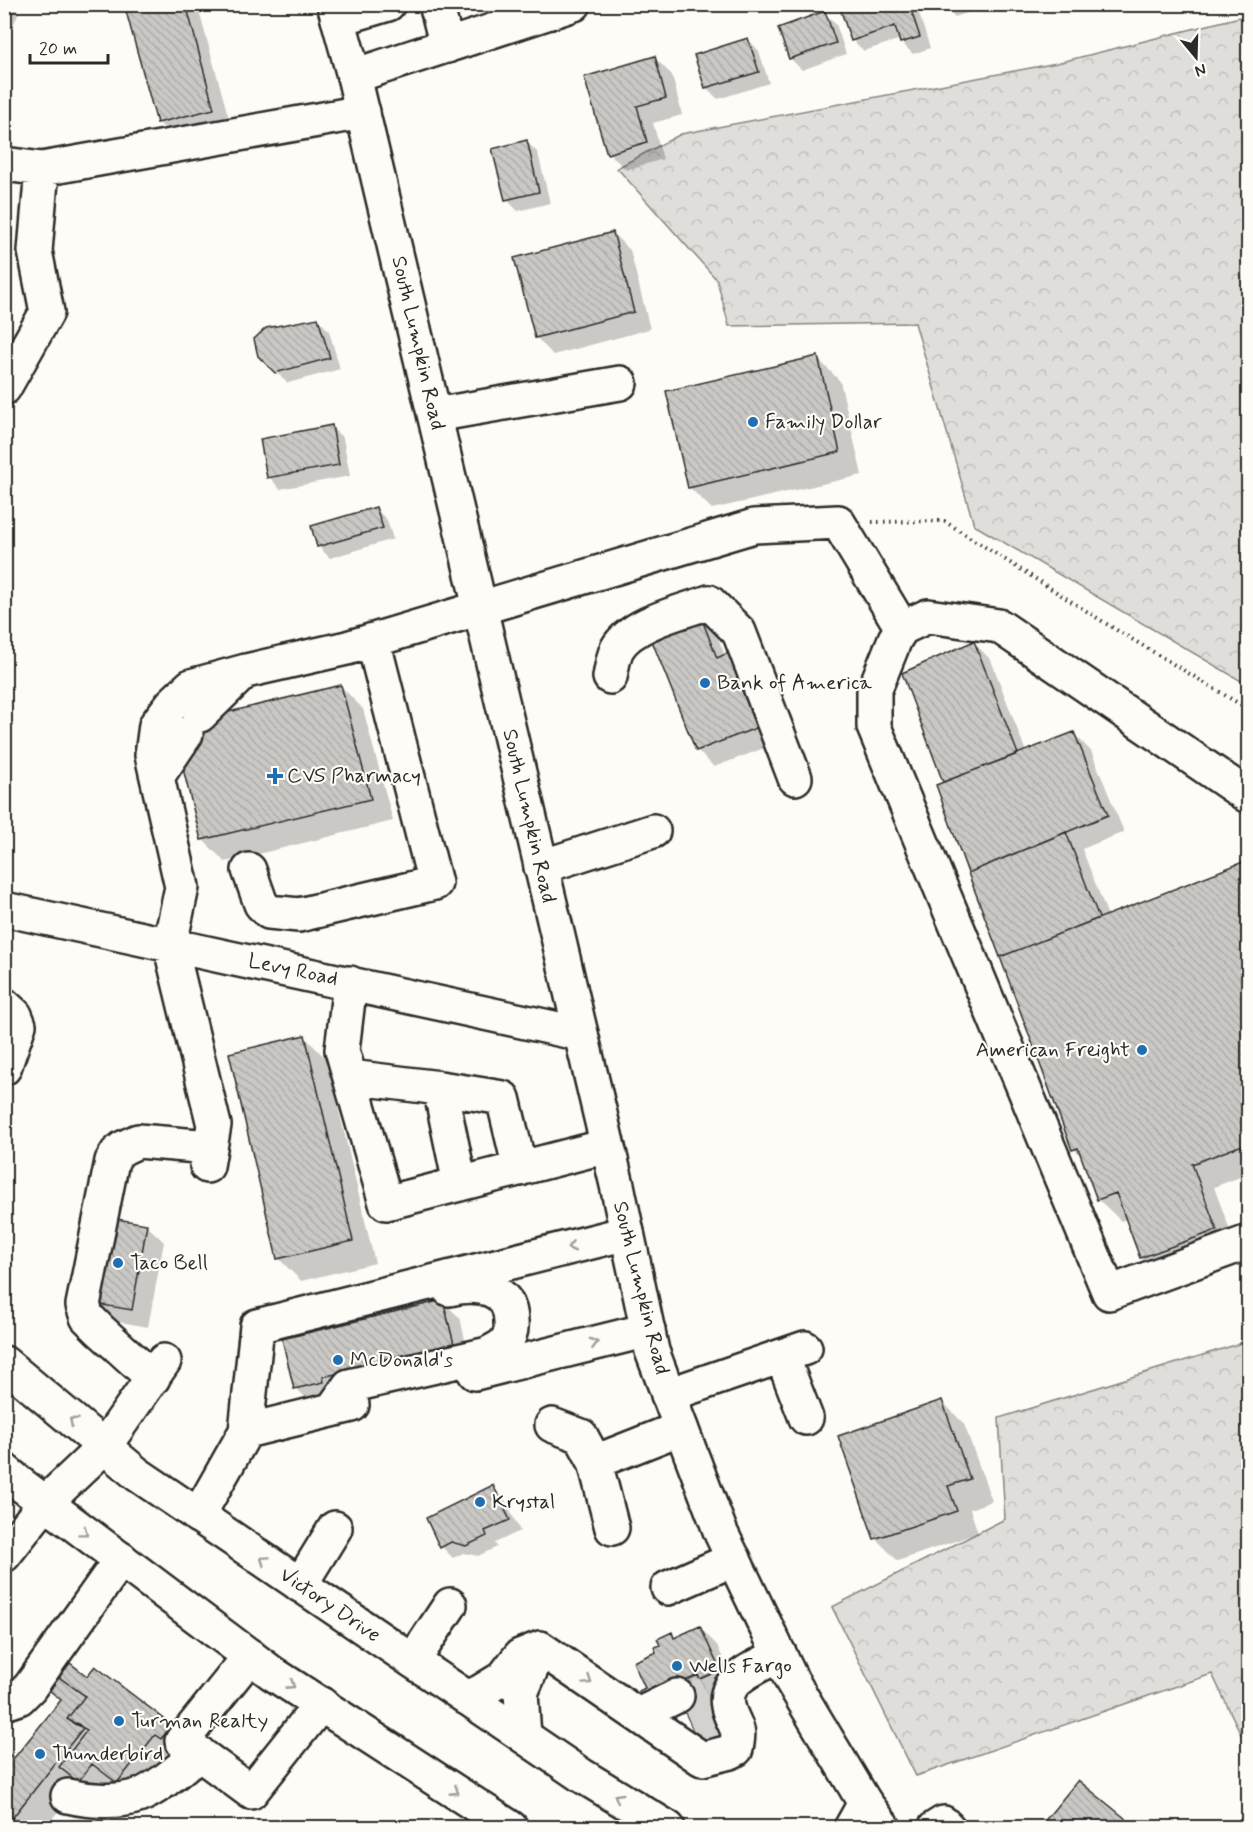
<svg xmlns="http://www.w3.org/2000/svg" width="1253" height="1832" font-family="Mynerve,sans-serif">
<defs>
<pattern id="forest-crowns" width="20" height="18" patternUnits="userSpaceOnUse" patternTransform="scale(1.5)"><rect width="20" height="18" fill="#dfdeda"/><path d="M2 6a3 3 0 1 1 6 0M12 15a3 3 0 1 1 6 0" fill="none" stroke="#c0bfbb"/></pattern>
<pattern id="building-back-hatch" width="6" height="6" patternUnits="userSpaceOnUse" patternTransform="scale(1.5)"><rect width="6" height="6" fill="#c9c8c4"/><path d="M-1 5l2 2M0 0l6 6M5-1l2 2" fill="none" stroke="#adaca9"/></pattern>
</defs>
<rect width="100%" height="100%" fill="#fdfcf7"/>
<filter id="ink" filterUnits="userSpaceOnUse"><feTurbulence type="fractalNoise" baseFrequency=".0167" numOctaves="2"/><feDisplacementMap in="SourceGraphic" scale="12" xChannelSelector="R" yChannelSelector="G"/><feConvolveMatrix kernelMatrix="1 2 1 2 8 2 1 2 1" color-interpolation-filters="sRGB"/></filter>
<g filter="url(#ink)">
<path fill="url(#forest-crowns)" stroke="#858482" stroke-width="1.5" d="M1248 15V685L974 525 915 323 729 326 717 280 617 168 681 134 1057 63Z
M1248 1341V1749L1212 1674 916 1776 832 1607 1005 1519 999 1418Z"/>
<path fill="#0003" d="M4 4H12L19 12 4 47Z
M126 4H197L231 126 175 139 158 122Z
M854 4H916L930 48 913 54 902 43 901 39 864 51 852 40Z
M943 4H994L955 17Z
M825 13 836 24 846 54 802 70 790 58Z
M748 39 759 51 769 83 718 99 706 88Z
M655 58 672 75 682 115 653 123 663 159 626 170 609 153Z
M527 142 538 153 550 203 518 211 506 199Z
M612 233 630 250 650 329 553 355 536 337Z
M318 319 329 331 340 369 288 383 259 355Z
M817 358 840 381 862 475 712 509 689 487Z
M331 427 343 438 350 476 280 489 269 477Z
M376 509 387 520 393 539 330 558 318 546Z
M700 618 717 635 725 656 772 745 714 767 697 750Z
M974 643 991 660 1026 752 1074 734 1091 751 1124 832 1082 849 1108 916 1242 864 1248 870V1174L1214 1187 1238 1252 1164 1280 1141 1258 1127 1219 1121 1221 1098 1199 1084 1159 1074 1149 938 786 945 783 904 674Z
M341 686 363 709 393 821 225 862 202 839 204 720Z
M305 1037 327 1060 375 1263 301 1281 278 1258Z
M146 1225 164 1242 148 1327 109 1320 91 1303Z
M442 1301 460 1318 470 1361 313 1405 296 1388Z
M942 1401 964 1424 992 1501 970 1509 978 1533 898 1561 876 1539 840 1437Z
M493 1487 504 1498 520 1531 495 1543 497 1547 478 1556 463 1553 453 1558 442 1547Z
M700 1628 717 1645 736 1688 709 1695 727 1735 725 1744 686 1711 664 1721 647 1689 658 1653 671 1634 676 1639Z
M87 1678 171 1726 188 1743 173 1751 135 1799 110 1780 96 1798 79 1785 45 1828H5L4 1752 15 1760 62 1701 51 1690Z"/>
<path fill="url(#building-back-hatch)" stroke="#2b2b2b" stroke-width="1.5" d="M124 4H186L214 109 157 123Z
M850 4H909L920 37 900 43 895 26 851 41 840 8Z
M825 11 836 43 789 59 778 28Z
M748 38 759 72 705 88 694 55Z
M655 56 666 98 637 106 647 142 607 154 584 77Z
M527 140 539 192 505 200 492 149Z
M613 232 634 312 535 338 514 258Z
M318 318 330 358 275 373 258 356 254 339 266 328Z
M818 356 840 452 688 488 666 391Z
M332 425 339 465 267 478 260 439Z
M376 507 383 528 317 547 311 526Z
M701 617 717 658 730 652 752 708 749 709 756 728 696 751 650 636Z
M974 641 1018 754 943 782 902 673Z
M341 685 371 799 201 840 172 725 183 705 204 718Z
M1074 732 1108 815 968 873 936 785Z
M1066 832 1099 918 1000 957 968 873Z
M1243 862 1248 878V1143L1192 1164 1217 1230 1140 1258 1116 1193 1097 1200 1078 1148 1072 1150 1000 957Z
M305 1035 353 1241 277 1259 229 1053Z
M105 1217 147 1224 132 1310 90 1303Z
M443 1300 454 1344 323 1377 324 1382 294 1389 282 1339Z
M942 1400 970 1479 948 1486 957 1511 874 1539 838 1436Z
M493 1485 510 1520 485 1531 487 1536 466 1546 451 1542 440 1548 426 1518Z
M700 1626 720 1670 700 1679 698 1675 673 1687 645 1705 639 1691 645 1688 633 1662 656 1652 654 1647 660 1645 657 1639 672 1632 674 1638Z
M70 1663 87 1676 95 1666 172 1725 161 1739 155 1735 117 1783 92 1764 78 1782 59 1767 87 1730 67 1719 85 1696 59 1677Z
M698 1675 722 1728 720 1739 702 1748 673 1687Z
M59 1677 85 1696 67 1719 76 1725 77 1723 83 1728 6 1826 4 1824V1750L14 1758 61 1700 49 1690Z
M1078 1780 1137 1828H1039Z"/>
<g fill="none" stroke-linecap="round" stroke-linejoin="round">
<path stroke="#d3d2ce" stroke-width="33" stroke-dasharray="33 16" stroke-linecap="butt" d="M682 1705 707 1693
M693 1729 718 1718"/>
<g stroke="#2b2b2b" stroke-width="38">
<path id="minor" d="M436 4 447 46
M338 19 388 4
M354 76 574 4
M4 164 42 169 363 112
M4 388 47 312 35 251 42 169
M435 415 620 383
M610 677C612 668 613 657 617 649 631 623 682 612 709 602L739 632 795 778
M200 715 242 674
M157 777 186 734
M1248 796 999 626 928 616 902 628 895 639 874 691V727L1109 1293 1248 1242
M541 867 653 831
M249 870 261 904 269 912 299 915 435 883 373 640
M4 909 581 1034
M350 983 342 1050 386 1203 607 1146
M4 1005 15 1015 19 1025 4 1068
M350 1077 440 1088 460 1184
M440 1088 503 1098 520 1169
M207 1166 214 1125 170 944 182 887 152 755 156 725 172 704 191 686 246 671 347 648 754 526 838 522 902 628
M782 1356 806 1418
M475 1373 648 1330
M153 1378 100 1330 87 1317 83 1305 112 1161 117 1153 123 1148 138 1141 210 1147
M668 1395 805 1348
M332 1410 349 1386 488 1354C493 1351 500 1348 504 1344 510 1337 512 1331 511 1322 511 1287 477 1282 449 1289
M552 1425 581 1436 595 1462 612 1528
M246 1431 352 1405
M595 1462 681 1428
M198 1516 246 1431 257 1326 627 1233
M4 1555 45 1503 104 1447 164 1361
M300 1585 335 1528
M668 1588 734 1559
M540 1648 702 1759 730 1752 736 1749C740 1728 737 1731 730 1713 717 1679 756 1668 780 1655
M250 1656 182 1741 251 1792 321 1704
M413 1661 450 1605
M467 1698 480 1692 503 1678 520 1656 535 1650
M4 1703 19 1698 30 1687 121 1559
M638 1715 677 1696
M524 1736 521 1693 540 1648
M68 1796C89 1801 117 1803 138 1796 157 1790 183 1766 199 1753
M935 1828 943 1823 948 1828"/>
</g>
<g stroke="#2b2b2b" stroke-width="38">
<path id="major" d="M334 4 354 76 581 1034 617 1185 652 1351 681 1428 721 1533 792 1681 865 1803 884 1828"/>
</g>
<g stroke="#2b2b2b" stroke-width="38">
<path id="highway" d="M4 1363 137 1474 581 1775 668 1828
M4 1470 23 1486 272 1673 511 1828
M851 1828 865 1803"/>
</g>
<path stroke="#2b2b2b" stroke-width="4" stroke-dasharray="1.5 4.5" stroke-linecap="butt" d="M872 522 944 521 1110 626 1248 709"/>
<use href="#minor" stroke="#fdfcf7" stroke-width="33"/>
<use href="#major" stroke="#fdfcf7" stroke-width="33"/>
<use href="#highway" stroke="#fdfcf7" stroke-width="33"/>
</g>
<defs><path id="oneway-chevron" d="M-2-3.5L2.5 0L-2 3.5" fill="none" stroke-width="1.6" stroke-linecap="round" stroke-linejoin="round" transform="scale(1.5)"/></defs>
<g stroke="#9e9e9b">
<use href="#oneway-chevron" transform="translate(571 1247) rotate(166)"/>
<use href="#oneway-chevron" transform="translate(594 1343) rotate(-14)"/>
<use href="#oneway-chevron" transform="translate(73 1421) rotate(-140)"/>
<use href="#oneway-chevron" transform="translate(84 1532) rotate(37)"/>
<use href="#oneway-chevron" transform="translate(264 1560) rotate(-146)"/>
<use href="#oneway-chevron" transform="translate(588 1681) rotate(34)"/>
<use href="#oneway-chevron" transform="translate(291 1685) rotate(33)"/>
<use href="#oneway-chevron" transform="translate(455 1791) rotate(33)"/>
<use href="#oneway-chevron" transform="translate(618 1797) rotate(-149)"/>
</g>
</g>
<g fill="#1f6fb2" stroke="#fdfcf7" stroke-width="2">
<circle cx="753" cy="422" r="6"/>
<circle cx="705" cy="683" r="6"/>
<path d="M272 767h6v6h6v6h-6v6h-6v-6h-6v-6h6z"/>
<circle cx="1142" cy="1050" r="6"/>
<circle cx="118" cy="1263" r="6"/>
<circle cx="338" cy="1360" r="6"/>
<circle cx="480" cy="1502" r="6"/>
<circle cx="677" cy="1666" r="6"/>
<circle cx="119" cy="1721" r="6"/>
<circle cx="40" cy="1754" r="6"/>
</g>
<g text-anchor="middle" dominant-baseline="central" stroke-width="4.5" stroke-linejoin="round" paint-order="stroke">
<g font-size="21" fill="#2b2b2b" stroke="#fdfcf7">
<text transform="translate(418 343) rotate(77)">South Lumpkin Road</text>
<text transform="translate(529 816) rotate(77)">South Lumpkin Road</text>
<text transform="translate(293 970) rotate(12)">Levy Road</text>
<text transform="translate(641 1288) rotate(76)">South Lumpkin Road</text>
<text transform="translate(330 1605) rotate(34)">Victory Drive</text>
</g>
<g font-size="21" fill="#2b2b2b" stroke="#fdfcf7" text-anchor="start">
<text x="765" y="422">Family Dollar</text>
<text x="717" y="683">Bank of America</text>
<text x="287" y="776">CVS Pharmacy</text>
<text x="1130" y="1050" text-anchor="end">American Freight</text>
<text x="130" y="1263">Taco Bell</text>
<text x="350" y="1360">McDonald's</text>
<text x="492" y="1502">Krystal</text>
<text x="689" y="1666">Wells Fargo</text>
<text x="131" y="1721">Turman Realty</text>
<text x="52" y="1754">Thunderbird</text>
</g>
</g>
<rect width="1253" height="1832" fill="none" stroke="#fdfcf7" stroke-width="24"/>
<rect x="12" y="12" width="1229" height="1808" fill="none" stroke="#2b2b2b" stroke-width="2" filter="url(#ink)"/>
<g transform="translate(1196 57) rotate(161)" stroke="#fdfcf7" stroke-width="4.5" paint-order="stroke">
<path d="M0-4.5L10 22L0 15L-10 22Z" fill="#2b2b2b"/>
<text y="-9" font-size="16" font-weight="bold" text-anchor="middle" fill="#2b2b2b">N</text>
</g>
<path d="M30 54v9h78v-9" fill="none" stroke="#2b2b2b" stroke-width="3"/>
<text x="39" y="54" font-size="18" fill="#2b2b2b" stroke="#fdfcf7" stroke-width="4.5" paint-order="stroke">20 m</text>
</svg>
